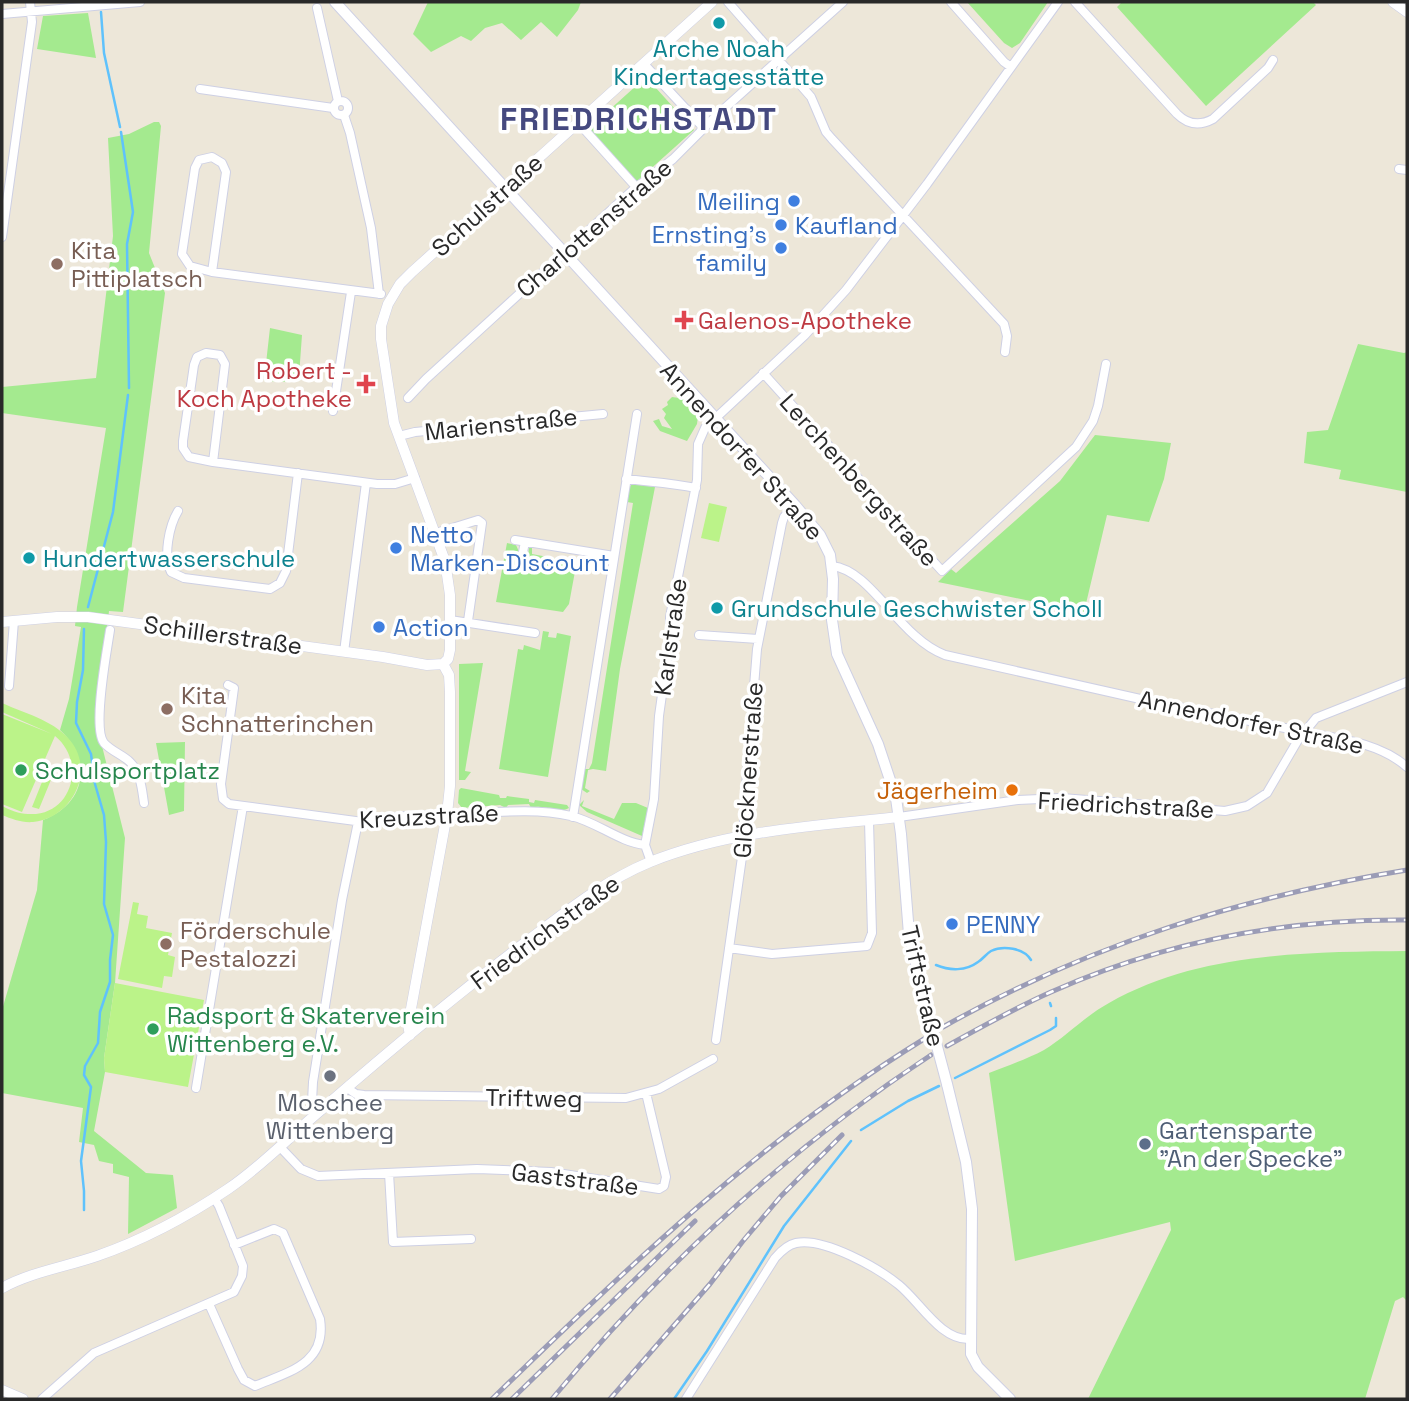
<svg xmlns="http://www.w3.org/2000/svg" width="1409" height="1401" font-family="'Space Grotesk',sans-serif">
<rect width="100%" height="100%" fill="#ede7d9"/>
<path fill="#a4ea8f" d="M428 2H581L578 10 557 37 541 22 521 40 502 23 485 28 471 41 461 36 431 52 413 34Z
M967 2H1048L1020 43 1012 48 1004 43Z
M1122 2H1313L1316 5 1206 106 1117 7Z
M88 13 96 58 37 49 43 16Z
M646 77 694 130 636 182 588 129Z
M154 122H159L161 126 149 253 165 293 123 612 109 611 96 722 125 838 115 983 104 1058 105 1072 94 1131 146 1173 173 1175 177 1208 128 1234 129 1177 113 1173V1164L99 1161 94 1145 79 1142 83 1108 2 1093V1010L37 890 43 820C86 804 93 760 60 730L69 699 81 627 75 626 77 607 106 428 2 413V387L96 378 113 236 108 138 129 134Z
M270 328 302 335 299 376 293 382 264 381Z
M1358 344 1404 353 1407 352V492L1339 479 1341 470 1304 463 1307 432 1328 430Z
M681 395 698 416 697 424 687 441 660 431 653 421 659 419 662 426 672 429 664 418 666 414 662 409 668 405 667 402 672 397 679 398Z
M1095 435 1171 443 1164 479 1149 522 1107 515 1084 612 938 582 951 569 956 573 1060 481Z
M632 484 655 487 620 669 606 771 593 769 588 770 585 788 590 791 587 793 581 789 585 769H589L592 763 633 503 627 502 629 488Z
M507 543 516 545 520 554 528 556 529 547 532 548V554L574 562V565L576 566 569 604 563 612 496 602Z
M543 631 549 632 548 637 556 638 557 633 571 636 548 777 499 769 518 649 523 650 524 645 540 650Z
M483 663 465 771 471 772 465 780H459V664Z
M185 742 184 811 169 815 156 743Z
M461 788 499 795 500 798H506L507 796 529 799V802L534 803 535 800 567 805 569 808C557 815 544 803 531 808L529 804 508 805 506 808 500 805 462 808 458 803 459 790Z
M584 800 582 806 614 819 622 803H636L648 808 642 836 587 812 579 805Z
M1407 951V1301L1403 1297 1395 1301 1365 1399H1088L1171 1230 1170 1222 1015 1261 989 1073C1007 1066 1027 1059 1044 1050 1067 1036 1085 1016 1109 1003 1198 952 1308 952 1407 951Z"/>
<path fill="#bbf389" d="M709 503 727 507 719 542 701 538Z
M2 703C24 713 52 720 68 738 97 769 73 818 33 822 22 823 12 819 2 815V806C10 810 19 814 28 814 72 817 87 762 55 736L22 812 2 804V714L52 734 2 712Z
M48 767 55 770 39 809 32 807Z
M133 902 139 903 137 914 148 916 146 928 172 933 168 955 175 957 172 977 164 976 162 988 118 979Z
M115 983 204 1000 188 1087 105 1072 104 1058Z"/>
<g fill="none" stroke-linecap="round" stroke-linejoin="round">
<path stroke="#5fc2fc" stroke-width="2.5" d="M101 12 104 53 120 127
M121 132 133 212 127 244 129 388
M88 607 113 512 128 395
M84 629 83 670 77 702 76 723 91 754 95 784 104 815 106 842 104 904 113 935 110 960V982L100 1012 98 1043 85 1066 84 1075 91 1087 81 1161 84 1191V1210
M936 965C950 971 966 971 978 962 983 959 986 954 991 951 1003 945 1024 948 1031 960
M1050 1003 1051 1006
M955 1078 1050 1030 1056 1026V1018
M861 1130 908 1101 939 1086
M674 1399 707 1351 784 1226 851 1141"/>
<g stroke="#ced0e4" stroke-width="10">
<path id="minor" d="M728 2 811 97 826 132 832 139 1004 324 1007 336 1005 352
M951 2 1004 62 1011 67
M1075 2 1177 114C1188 125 1200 126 1213 119L1268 68 1273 60
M317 8 338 101
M2 14 140 2
M644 64 699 123
M200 89 333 108
M334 108a7 7 0 1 1 14 0a7 7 0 1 1-14 0Z
M344 115 350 133 371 228 379 294
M584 129 637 188
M212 157 222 163 226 172 212 272 190 266 182 254 195 168 199 160Z
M1399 169 1407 170
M2 237 32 22 30 2
M212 272 381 294
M763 373 942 571 1076 447 1093 421 1098 406 1106 364
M408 398 426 379 632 191 673 159 716 116 843 2
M333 411 351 292
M399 436 415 432 603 414
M213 462 225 364 220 355 206 353 197 357 194 365 183 441V448L189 457 213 462 377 484H395L415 478
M626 479C650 482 672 483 696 488
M178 511C169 526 163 556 171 572L184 578 270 589 280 583 286 571 298 473
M436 533 478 520 482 523 468 621
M515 540 614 556
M523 552 525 542
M832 566C872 570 899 638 945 655L1158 703 1295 730 1304 734 1309 733C1343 739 1381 744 1407 767
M450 620 535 633
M110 630C107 651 92 728 104 743 111 751 123 755 130 762 141 773 142 790 144 803
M699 635 758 639
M344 652 366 483
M228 685 234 688 221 784 223 799 229 804 363 822C397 814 430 816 464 814 500 812 536 808 571 816 597 822 619 842 645 845
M9 686 14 621
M573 817 637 414
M899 817 1018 800 1062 798 1225 811 1247 806 1267 793 1298 740 1316 718 1407 682
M651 862 645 845 654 799 659 716 670 638V617L697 480 698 444 705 428 805 335 846 290 927 184 1058 2
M729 948 772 954 867 946 872 933 869 821
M716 1040 744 843V811L757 649 782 523 784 517 795 505
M196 1088 243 806
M347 1088 356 1094 364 1095 626 1098 659 1089 713 1059
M319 1112 312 1102 313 1082 342 900 358 822
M280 1147 301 1169 318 1176 477 1169 551 1172 659 1189 664 1186 666 1177 646 1093
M389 1173 393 1242 471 1239
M209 1304 238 1369 244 1380 255 1386C288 1372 327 1364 320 1319L283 1233 274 1229 234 1245
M42 1399 94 1353 234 1292 242 1276 243 1266 219 1206 214 1198
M686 1399 775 1258C781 1251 787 1245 796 1243 824 1237 878 1268 899 1285 920 1302 941 1341 970 1339"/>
</g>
<g stroke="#ced0e4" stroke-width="11">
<path id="tertiary" d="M1393 2 1407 12
M2 622 57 617H88L383 657 427 665 443 664
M443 664 448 659 450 650V595L445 561 394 423 381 339V326L388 304 400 284 412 272 712 2
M410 1035 408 1025 447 814 450 786V692L449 675 443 664
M2 1288C31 1272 65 1267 97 1256 143 1240 188 1216 228 1189 262 1166 290 1136 321 1110 389 1051 458 993 530 939 568 910 606 880 650 862 730 830 815 826 899 817
M2 1390 23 1399"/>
</g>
<g stroke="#ced0e4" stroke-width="12">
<path id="secondary" d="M335 2 795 505 820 535 830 555 833 579 832 620 837 654 878 744 896 798 901 834 909 934 927 1009
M947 1084 966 1162 972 1209 971 1354 978 1367 1010 1399"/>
</g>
<use href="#minor" stroke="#fff" stroke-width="8"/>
<use href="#tertiary" stroke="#fff" stroke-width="10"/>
<use href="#secondary" stroke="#fff" stroke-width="10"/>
<g stroke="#9b9cb6" stroke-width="5">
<path id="rail" d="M943 1027C1090 944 1242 897 1407 870
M947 1046C981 1027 1015 1008 1051 992 1163 942 1285 919 1407 920
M492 1399C630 1265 759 1141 924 1039
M512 1399 695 1221
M552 1399C661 1267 788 1149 931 1055
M610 1399 710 1284 743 1241 781 1196 842 1135"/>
</g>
<use href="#rail" stroke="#fff" stroke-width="2.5" stroke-dasharray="8" stroke-linecap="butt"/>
<g stroke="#ced0e4" stroke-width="12" stroke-linecap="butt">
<path id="secondary-bridge" d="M927 1009 947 1084"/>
</g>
<use href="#secondary-bridge" stroke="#fff" stroke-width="10"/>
</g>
<g fill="#0f9aa8" stroke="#fff" stroke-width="2.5">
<circle cx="719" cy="23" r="7"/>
<circle cx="29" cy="558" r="7"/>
<circle cx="717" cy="608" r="7"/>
</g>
<g fill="#3f7fe0" stroke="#fff" stroke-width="2.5">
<circle cx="794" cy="201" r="7"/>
<circle cx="781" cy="225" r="7"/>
<circle cx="781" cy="248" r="7"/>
<circle cx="396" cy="548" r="7"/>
<circle cx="379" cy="627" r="7"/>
<circle cx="952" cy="924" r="7"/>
</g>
<g fill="#8d6e63" stroke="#fff" stroke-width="2.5">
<circle cx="57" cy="264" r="7"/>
<circle cx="167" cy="709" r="7"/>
<circle cx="166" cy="944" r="7"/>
</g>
<g fill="#e0444e" stroke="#fff" stroke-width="2.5">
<path d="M680.5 309.5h7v7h7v7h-7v7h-7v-7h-7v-7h7z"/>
<path d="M362.5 373.5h7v7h7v7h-7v7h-7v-7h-7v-7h7z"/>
</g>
<g fill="#2e9e5b" stroke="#fff" stroke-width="2.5">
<circle cx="21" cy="770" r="7"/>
<circle cx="153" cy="1029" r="7"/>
</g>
<circle fill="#e8710a" stroke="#fff" stroke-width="2.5" cx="1012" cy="790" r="7"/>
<circle fill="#6b7280" stroke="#fff" stroke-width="2.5" cx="330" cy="1076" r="7"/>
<circle fill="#5c6f8a" stroke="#fff" stroke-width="2.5" cx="1145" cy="1144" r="7"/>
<g text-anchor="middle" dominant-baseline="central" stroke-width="7" stroke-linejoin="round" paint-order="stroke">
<g font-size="24" fill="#0d838f" stroke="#fff" text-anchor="start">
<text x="719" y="48" text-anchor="middle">Arche Noah<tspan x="719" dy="28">Kindertagesstätte</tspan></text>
<text x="43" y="558">Hundertwasserschule</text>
<text x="731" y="608">Grundschule Geschwister Scholl</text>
</g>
<g font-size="24" fill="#366cbe" stroke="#fff" text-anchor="start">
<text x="780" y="201" text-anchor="end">Meiling</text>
<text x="795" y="225">Kaufland</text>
<text x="767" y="234" text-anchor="end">Ernsting's<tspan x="767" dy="28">family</tspan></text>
<text x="410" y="534">Netto<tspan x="410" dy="28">Marken-Discount</tspan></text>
<text x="393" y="627">Action</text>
<text x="966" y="924">PENNY</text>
</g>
<g font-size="24" fill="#292929" stroke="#fff">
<text transform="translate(487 205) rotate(-42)">Schulstraße</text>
<text transform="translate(594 228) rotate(-41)">Charlottenstraße</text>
<text transform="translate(501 424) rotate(-6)">Marienstraße</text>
<text transform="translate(742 451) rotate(48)">Annendorfer Straße</text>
<text transform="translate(859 480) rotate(48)">Lerchenbergstraße</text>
<text transform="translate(223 635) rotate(8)">Schillerstraße</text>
<text transform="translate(670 637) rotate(-82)">Karlstraße</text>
<text transform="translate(1251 722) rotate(12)">Annendorfer Straße</text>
<text transform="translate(748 770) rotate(-86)">Glöcknerstraße</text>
<text transform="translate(1126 805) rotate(3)">Friedrichstraße</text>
<text transform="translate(429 816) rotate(-3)">Kreuzstraße</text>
<text transform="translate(545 932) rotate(-36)">Friedrichstraße</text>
<text transform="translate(923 986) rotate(77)">Triftstraße</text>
<text transform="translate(534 1098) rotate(1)">Triftweg</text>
<text transform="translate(575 1179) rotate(7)">Gaststraße</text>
</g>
<g font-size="24" fill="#785e54" stroke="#fff" text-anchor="start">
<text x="71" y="250">Kita<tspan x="71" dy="28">Pittiplatsch</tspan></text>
<text x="181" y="695">Kita<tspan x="181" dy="28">Schnatterinchen</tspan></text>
<text x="180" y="930">Förderschule<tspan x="180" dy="28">Pestalozzi</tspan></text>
</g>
<g font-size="24" fill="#be3a42" stroke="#fff" text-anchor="start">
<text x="698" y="320">Galenos-Apotheke</text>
<text x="352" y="370" text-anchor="end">Robert -<tspan x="352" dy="28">Koch Apotheke</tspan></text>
</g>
<g font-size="24" fill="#27864d" stroke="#fff" text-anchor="start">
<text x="35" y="770">Schulsportplatz</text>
<text x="167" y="1015">Radsport &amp; Skaterverein<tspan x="167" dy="28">Wittenberg e.V.</tspan></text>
</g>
<g font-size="24" fill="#c56008" stroke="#fff" text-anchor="end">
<text x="998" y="790">Jägerheim</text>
</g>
<g font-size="24" fill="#5b616d" stroke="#fff">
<text x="330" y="1102">Moschee<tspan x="330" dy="28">Wittenberg</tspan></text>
</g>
<g font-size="24" fill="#4e5e75" stroke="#fff" text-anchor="start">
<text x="1159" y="1130">Gartensparte<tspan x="1159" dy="28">"An der Specke"</tspan></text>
</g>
<g font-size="32" font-weight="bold" letter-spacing="2" fill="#45497f" stroke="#fff">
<text x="639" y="119">FRIEDRICHSTADT</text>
</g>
</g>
<rect width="1409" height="1401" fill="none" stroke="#292929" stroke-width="7"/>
</svg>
